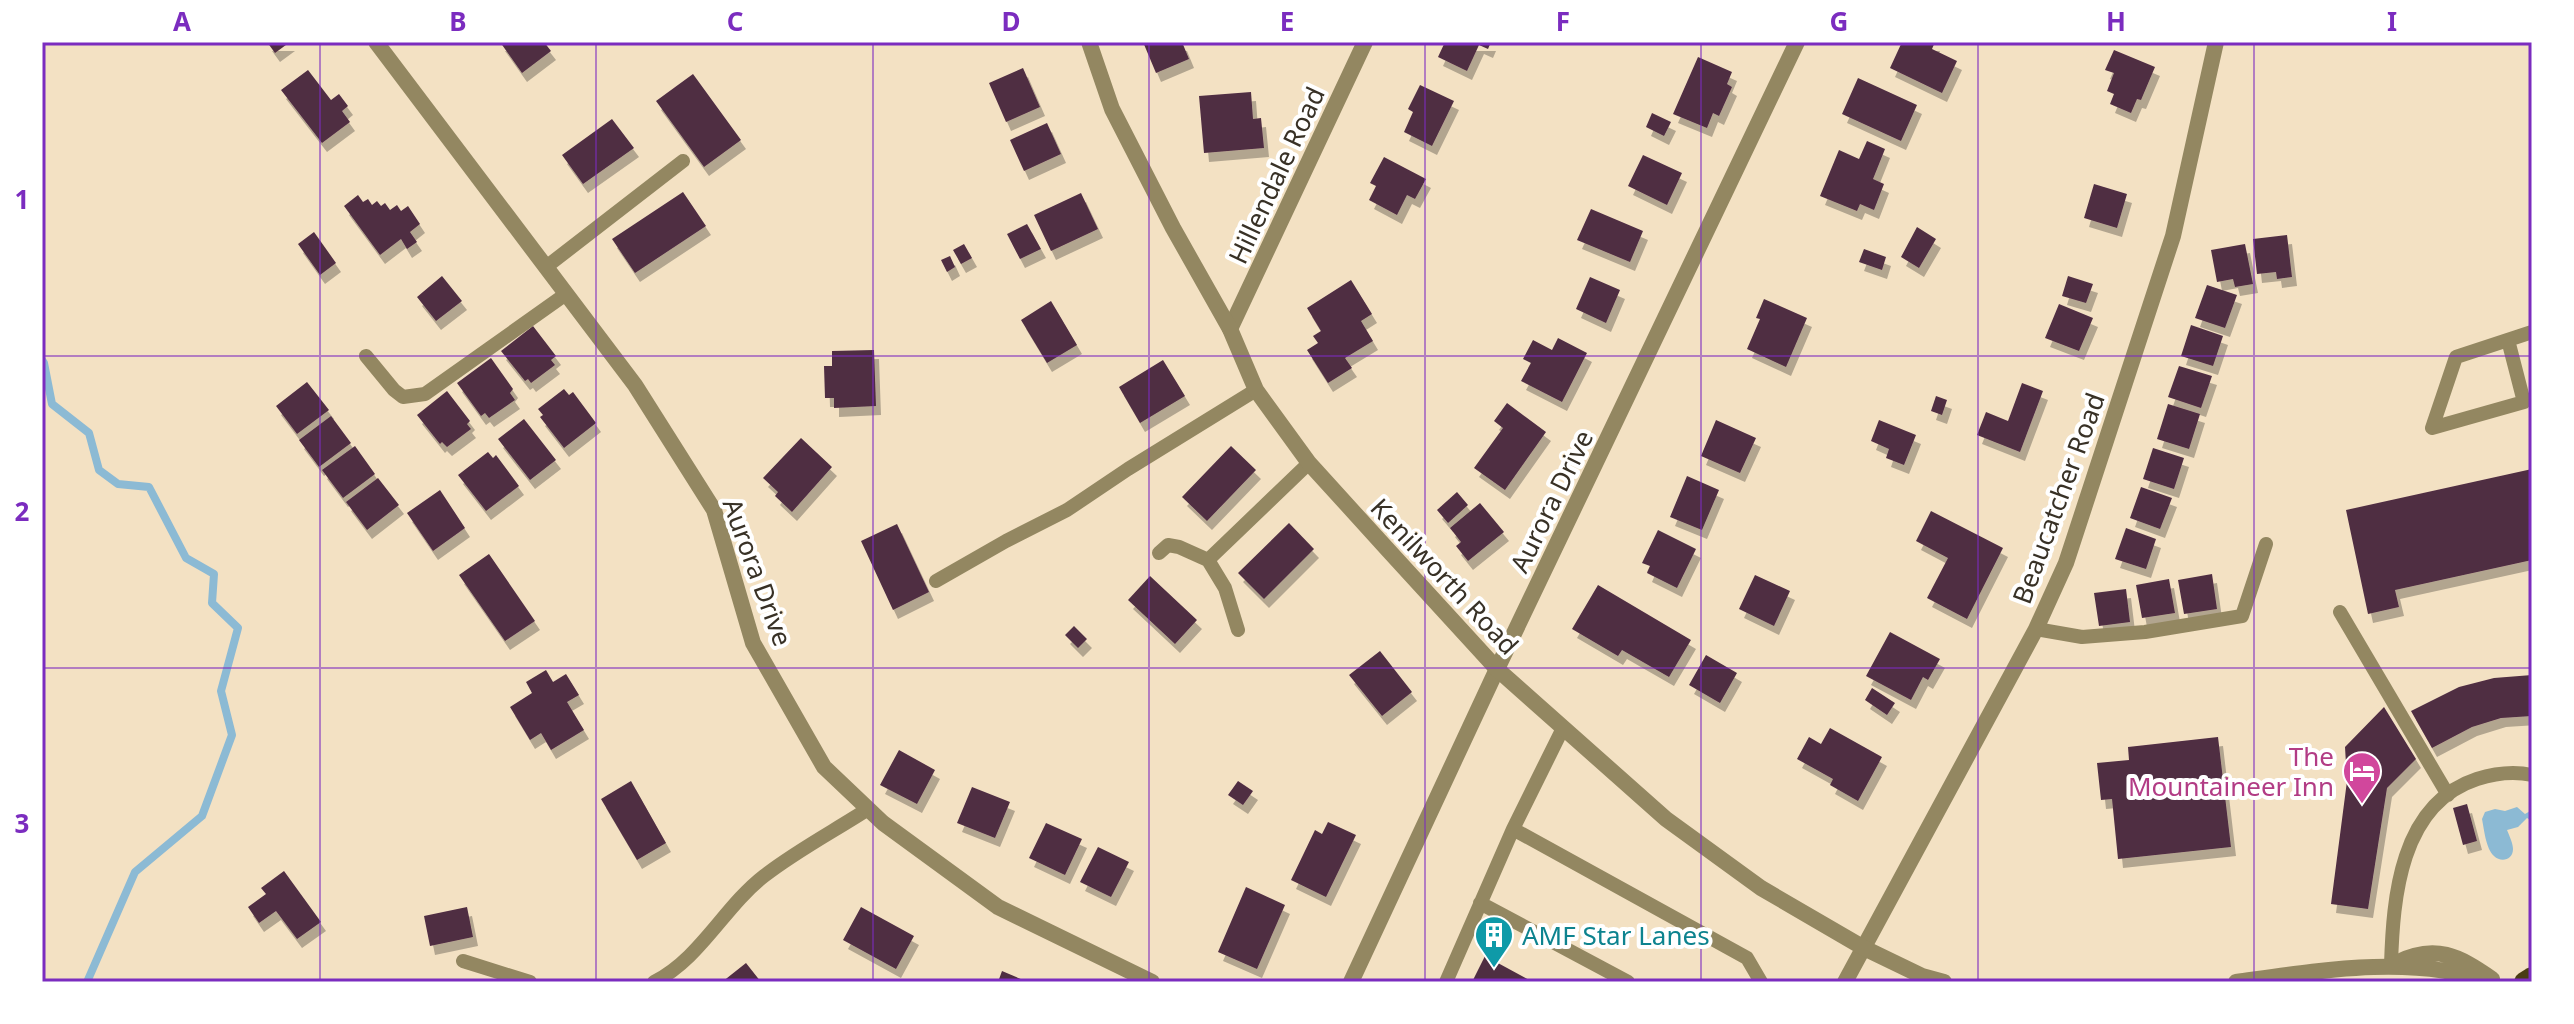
<svg xmlns="http://www.w3.org/2000/svg" width="2574" height="1024" font-family="'Noto Sans',sans-serif">
<defs>
<filter id="shadow"><feDropShadow dx="5" dy="9" stdDeviation="0" flood-color="#0004"/></filter>
</defs>
<rect width="100%" height="100%" fill="#f3e1c3"/>
<path fill="#8cbad4" d="M2517 807 2525 814 2532 810V821L2527 818 2518 827 2507 830C2509 835 2513 843 2513 849 2513 860 2501 863 2494 856 2486 849 2484 829 2482 819L2485 812 2495 809 2505 811Z"/>
<g fill="none" stroke-linecap="round" stroke-linejoin="round">
<path stroke="#8cbad4" stroke-width="8" d="M42 360 44 363 52 404 89 433 99 470 118 484 149 487 186 558 214 574 212 603 238 628 221 691 232 735 202 816 135 872 87 982"/>
</g>
<path fill="#502d43" filter="url(#shadow)" d="M267 42H290L275 53Z
M500 42H544L551 51 522 73Z
M1143 42H1182L1189 59 1156 73Z
M1445 42H1491L1488 49 1479 45 1467 71 1438 57Z
M1902 42H1935L1932 49 1957 61 1942 93 1890 68Z
M2114 50 2155 67 2141 100 2137 99 2131 113 2110 104 2114 94 2107 91 2114 73 2105 70Z
M1698 57 1732 72 1727 84 1732 87 1719 116 1713 113 1707 128 1673 114Z
M1023 68 1040 107 1006 122 989 83Z
M308 70 331 100 339 94 348 106 342 111 350 122 322 143 281 90Z
M693 74 741 140 704 167 656 101Z
M1858 78 1917 105 1901 141 1842 114Z
M1420 85 1454 101 1432 146 1404 132 1413 112 1408 109Z
M1251 92 1253 119 1261 118 1264 148 1204 153 1199 96Z
M1652 113 1671 122 1664 136 1646 127Z
M612 119 634 148 583 184 562 155Z
M1047 123 1061 154 1024 171 1010 140Z
M1867 141 1885 149 1873 179 1884 184 1874 210 1860 204 1857 211 1820 196 1839 150 1859 159Z
M1643 155 1682 173 1667 205 1628 186Z
M1384 157 1426 179 1415 199 1407 195 1397 215 1369 200 1376 186 1370 183Z
M2094 184 2127 194 2117 228 2084 218Z
M683 192 706 226 635 273 612 239Z
M1081 193 1098 229 1051 251 1034 215Z
M358 195 363 202 368 199 372 205 377 201 381 206 385 203 390 210 397 205 401 211 408 206 420 224 410 232 417 242 407 249 401 239 380 255 344 206Z
M1591 209 1643 231 1630 262 1577 240Z
M1027 224 1041 249 1020 259 1007 234Z
M1917 227 1936 239 1919 268 1901 257Z
M314 232 336 263 320 275 298 244Z
M2287 235 2292 277 2277 279 2276 272 2257 274 2253 239Z
M964 244 972 258 961 264 953 250Z
M2245 244 2253 284 2235 287 2233 279 2217 282 2211 250Z
M1864 249 1886 257 1882 270 1859 262Z
M950 256 955 267 947 272 941 260Z
M442 276 462 301 436 321 417 297Z
M2068 276 2093 284 2086 303 2062 296Z
M1590 277 1620 290 1606 323 1576 309Z
M1351 280 1372 314 1361 321 1373 341 1345 358 1352 368 1328 383 1307 350 1318 343 1313 336 1321 331 1307 308Z
M2207 285 2237 295 2225 328 2195 318Z
M1764 299 1807 318 1786 367 1747 349 1760 319 1756 318Z
M1051 301 1077 345 1047 363 1021 320Z
M2059 304 2093 318 2079 351 2045 338Z
M2191 325 2223 336 2213 366 2181 356Z
M533 326 556 356 551 360 555 365 531 383 528 379 525 381 501 351Z
M1558 338 1587 353 1562 402 1521 381 1531 363 1523 359 1533 340 1552 350Z
M874 350 876 406 834 408V398H825L824 366H832V351Z
M491 358 513 389 510 393 515 400 489 418 485 413 481 416 457 383Z
M1163 360 1185 396 1140 423 1119 387Z
M2179 366 2212 376 2201 408 2168 397Z
M307 382 329 410 297 434 276 406Z
M2022 383 2043 391 2020 452 1977 435 1986 412 2008 421Z
M564 389 569 395 573 392 596 423 564 448 540 417 543 415 538 409Z
M447 391 470 421 467 424 471 429 447 447 442 442 440 444 417 415Z
M1936 396 1947 400 1942 415 1931 411Z
M1507 403 1546 432 1505 490 1474 468 1503 428 1494 421Z
M2168 404 2200 414 2189 449 2157 439Z
M331 416 351 443 319 467 299 440Z
M524 419 556 460 530 480 498 439Z
M1716 420 1756 438 1740 473 1701 456Z
M1879 420 1916 435 1904 465 1886 458 1889 449 1871 441Z
M801 438 832 467 792 512 775 496 778 492 763 478Z
M355 446 375 474 343 498 322 470Z
M1231 446 1256 470 1207 521 1182 497Z
M2153 448 2184 458 2174 489 2143 479Z
M488 452 493 458 496 455 519 486 486 511 458 475Z
M2532 469V560L2395 590 2399 607 2368 614 2346 510Z
M1687 476 1719 490 1702 530 1670 517Z
M378 478 399 505 367 530 346 502Z
M2141 487 2172 498 2160 529 2130 518Z
M440 490 465 528 433 551 407 513Z
M1457 492 1468 505 1448 523 1437 510Z
M1480 503 1504 532 1468 561 1456 546 1461 542 1450 528Z
M1931 511 2003 548 1967 619 1927 598 1948 558 1916 541Z
M1289 523 1314 549 1264 599 1238 573Z
M897 524 929 592 893 610 861 541Z
M2126 528 2156 539 2146 569 2115 559Z
M1658 530 1696 549 1677 588 1647 573 1650 566 1642 563Z
M489 554 535 621 505 641 459 575Z
M2212 574 2217 609 2184 614 2178 580Z
M1755 575 1790 591 1774 626 1739 609Z
M1150 576 1197 620 1175 644 1128 600Z
M2169 579 2175 613 2142 618 2136 585Z
M1598 585 1691 640 1669 677 1622 650 1618 656 1572 629Z
M2126 589 2130 622 2099 626 2094 593Z
M1074 626 1087 639 1078 648 1065 635Z
M1890 632 1940 659 1928 680 1923 677 1911 700 1866 676Z
M1380 651 1412 692 1382 716 1349 675Z
M1706 655 1737 673 1720 703 1689 685Z
M546 670 553 682 566 674 579 695 567 702 584 730 551 750 541 733 530 740 510 707 532 693 526 682Z
M2532 675V716L2501 718 2472 727 2432 748 2411 711 2459 687 2494 678Z
M1872 688 1895 703 1887 715 1865 700Z
M2384 707 2416 759 2387 788 2368 909 2331 904 2347 781 2345 747Z
M1830 728 1882 757 1858 801 1830 785 1833 779 1797 759 1809 737 1821 744Z
M2218 737 2231 847 2118 859 2112 799 2101 800 2097 763 2129 760 2128 747Z
M899 750 935 770 917 804 880 785Z
M631 781 666 843 637 860 601 799Z
M1238 781 1253 791 1243 805 1228 795Z
M972 787 1010 802 995 838 957 823Z
M2467 804 2477 841 2463 845 2453 808Z
M1328 822 1356 835 1326 897 1291 880 1315 830 1322 834Z
M1046 823 1082 839 1065 875 1029 858Z
M1098 847 1129 862 1111 897 1080 882Z
M284 871 321 922 297 939 276 911 259 923 248 907 266 894 261 888Z
M1246 887 1285 905 1257 969 1218 952Z
M467 907 473 937 430 946 424 916Z
M861 907 914 936 896 969 843 940Z
M1485 956 1533 982H1472Z
M746 963 761 982H722Z
M1002 971 1023 980 1022 982H998Z"/>
<g fill="none" stroke-linecap="round" stroke-linejoin="round">
<path stroke="#938761" stroke-width="14" d="M546 267 683 161
M2508 340 2524 402 2432 428 2456 357 2532 332
M366 356 394 390 403 397 425 394 566 294
M1159 553 1168 545 1179 547 1208 560
M936 581 1006 541 1067 510 1128 469 1256 390
M2340 612 2448 795
M2036 629 2082 637 2145 632 2242 616 2266 544
M1238 630 1225 588 1208 560 1309 463
M1563 728 1513 829 1747 958 1761 982
M1480 903 1628 982
M463 961 530 982
M2391 965C2393 898 2400 804 2477 779 2496 773 2513 771 2532 775
M654 982C700 959 724 907 764 876 796 851 834 831 868 809
M1446 982 1513 829"/>
<path stroke="#938761" stroke-width="16" d="M376 42 635 385 714 510 753 643 824 767 883 823 998 907 1152 982
M1230 329 1365 42
M1351 982 1497 669 1797 42
M1845 982 2036 629 2066 563 2173 236 2216 42"/>
<path stroke="#938761" stroke-width="16" d="M1089 42 1112 109 1173 228 1230 329 1256 390 1309 463 1389 551 1497 669 1666 819 1761 888 1864 948 1922 976 1944 982
M2396 963C2435 943 2459 956 2492 979
M2236 982C2315 971 2412 954 2490 982"/>
<path stroke="#4a3d13" stroke-width="20" d="M2524 982 2532 977"/>
</g>
<path fill="none" stroke="#7b2cbf" stroke-width="2" stroke-opacity="0.55" d="M320 42V982M596 42V982M873 42V982M1149 42V982M1425 42V982M1701 42V982M1978 42V982M2254 42V982M42 356H2532M42 668H2532"/>
<defs>
<g id="hotel-pin" transform="scale(2)"><path d="M0 17L-7.5 6A9.5 9.5 0 1 1 7.5 6Z" fill="#d1479c" stroke="#fff"/><path d="M-6-4.5h1.5V1H6V5H4.5V3h-9V5H-6ZM-4 0a1.8 1.8 0 1 1 3.6 0ZM.5 0V-2.5h3Q6-2.5 6 0Z" fill="#fff"/></g>
<g id="building-pin" transform="scale(2)"><path d="M0 17L-7.5 6A9.5 9.5 0 1 1 7.5 6Z" fill="#0f9aa8" stroke="#fff"/><path d="M-4-6H4V6H1V3H-1V6H-4ZM-2.5-4.3h1.7v1.8h-1.7ZM.8-4.3h1.7v1.8H.8ZM-2.5-1h1.7V.8h-1.7ZM.8-1h1.7V.8H.8Z" fill="#fff"/></g>
</defs>
<g fill-rule="evenodd">
<use href="#hotel-pin" x="2362" y="771"/>
<use href="#building-pin" x="1494" y="935"/>
</g>
<g text-anchor="middle" dominant-baseline="central" stroke-width="8" stroke-linejoin="round" paint-order="stroke">
<g font-size="26" fill="#383126" stroke="#fff">
<text transform="translate(1276 175) rotate(-65)">Hillendale Road</text>
<text transform="translate(2058 498) rotate(-70)">Beaucatcher Road</text>
<text transform="translate(1551 501) rotate(-64)">Aurora Drive</text>
<text transform="translate(758 572) rotate(70)">Aurora Drive</text>
<text transform="translate(1445 576) rotate(47)">Kenilworth Road</text>
</g>
<g font-size="26" fill="#b23c85" stroke="#fff" text-anchor="end">
<text x="2334" y="756">The<tspan x="2334" dy="30">Mountaineer Inn</tspan></text>
</g>
<g font-size="26" fill="#0d838f" stroke="#fff" text-anchor="start">
<text x="1522" y="935">AMF Star Lanes</text>
</g>
</g>
<rect width="2574" height="1024" fill="none" stroke="#ffffff" stroke-width="88"/>
<rect x="44" y="44" width="2486" height="936" fill="none" stroke="#7b2cbf" stroke-width="3"/>
<g font-size="26" text-anchor="middle" font-weight="bold" fill="#7b2cbf">
<text x="182" y="31">A</text>
<text x="458" y="31">B</text>
<text x="735" y="31">C</text>
<text x="1011" y="31">D</text>
<text x="1287" y="31">E</text>
<text x="1563" y="31">F</text>
<text x="1839" y="31">G</text>
<text x="2116" y="31">H</text>
<text x="2392" y="31">I</text>
<text x="22" y="209">1</text>
<text x="22" y="521">2</text>
<text x="22" y="833">3</text>
</g>
</svg>
